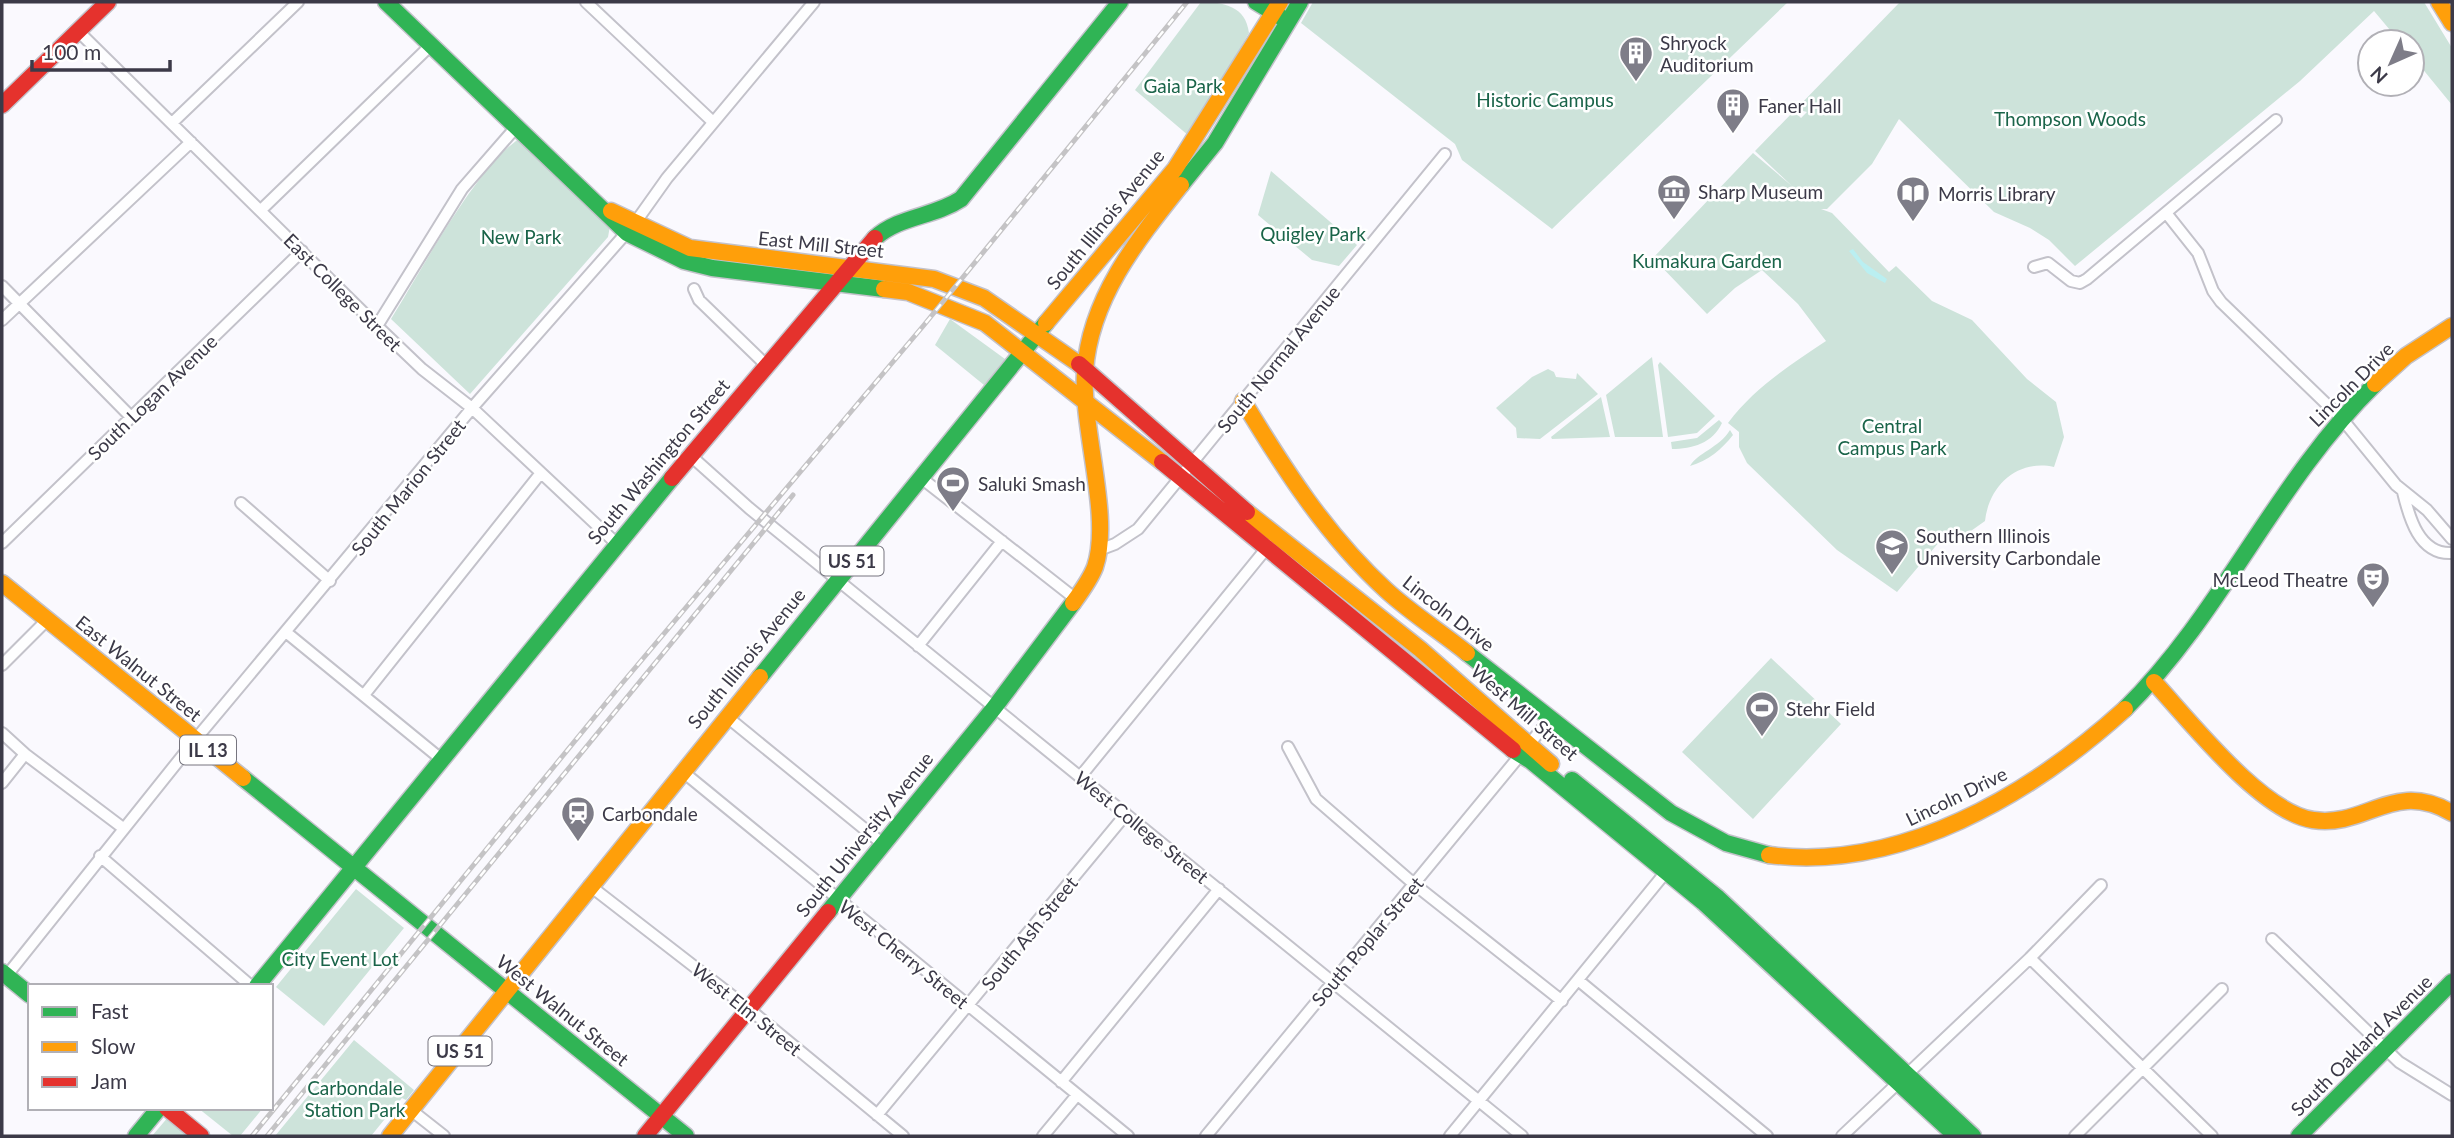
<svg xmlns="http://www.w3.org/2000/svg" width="2454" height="1138" font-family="Lato,sans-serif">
<rect width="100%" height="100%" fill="#faf9fe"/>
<path fill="#cde3da" d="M1201 2C1223 2 1246 6 1249 33L1189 136 1135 90Z
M1313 2H1788L1552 229 1462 160 1455 144 1301 23Z
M1900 2H2424L2452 48V105L2412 56V42H2400L2374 11 2300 81 2075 266 2049 240 2030 228 1994 212 1899 119 1872 164 1827 209H1821L1832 213 1889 272 1896 266 1932 301 1972 320 2027 379 2056 402 2064 437 2054 467C2018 459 1989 485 1985 521L1961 538 1940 541 1897 592 1837 550 1747 463 1739 447V432L1728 423C1755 387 1789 366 1826 341L1798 304 1762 270 1735 288 1707 314 1653 258 1753 153 1792 186 1755 151 1794 111 1801 118 1807 112 1796 109Z
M519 139 610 226 608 237 470 394 391 319C420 273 476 167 519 139Z
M1271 171 1357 245 1339 266 1312 260 1258 215Z
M950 319 1005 359 984 385 935 345Z
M1652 357 1663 437H1615L1606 395Z
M1660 362 1715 416 1697 433 1668 437 1658 365Z
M1548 369 1554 372 1556 377 1576 379 1577 373 1598 394 1540 439 1517 438 1516 428 1496 408 1532 377Z
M1601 397 1610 437 1552 439 1551 437Z
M1719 420 1722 423C1713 443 1692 449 1672 449L1671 442 1697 438Z
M1730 430 1733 435C1722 449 1708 461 1690 466 1697 453 1719 448 1730 430Z
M1771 658 1841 724 1753 819 1682 752Z
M356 889 404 928 324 1026 276 987Z
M354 1040 414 1090 406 1100 402 1098 371 1136H275Z
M198 1108H263L240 1136H233Z
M169 1116 193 1136H152Z"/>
<path fill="#baeff1" d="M1853 249 1863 262 1887 279 1885 283 1867 273 1849 251Z"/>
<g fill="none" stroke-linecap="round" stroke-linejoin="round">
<g stroke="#c3c2ca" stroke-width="14">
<path id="street" d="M586 2 713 122
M78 31 377 326 422 369 472 408 617 544
M172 123 298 2
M261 210 431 45
M2167 214 2198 253 2213 291 2221 302 2343 420 2396 485 2427 510 2452 539
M2034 267 2048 263 2071 281 2080 283 2087 279 2276 120
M2 286 132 418
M694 289 699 300 766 365
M2 320 191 142
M377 326 462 189 517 126
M691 456 749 508 1522 1136
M920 477 1077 600
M2403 492C2409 517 2419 555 2452 553
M241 503 330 581
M2 543 302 251
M1099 550 1115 544 1138 529 1445 154
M287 633 441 759
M918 646 1002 541
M2 665 47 620
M364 695 540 474
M726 716 883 844
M2 733 25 754 2 783
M1288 747 1316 799 1414 884 1562 1001
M25 754 123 828
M682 771 1128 1136
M1080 777 1270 544
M100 856 251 986
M589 885 749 1009 903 1136
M2272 939 2399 1062 2452 1095
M2030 958 2212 1136
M4 979 195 740 472 408 635 223 667 178 814 2
M1578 980 1767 1136
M1061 1082 1219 889
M411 1110 444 1136
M877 1115 1126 814
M1043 1136 1077 1095
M1206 1136 1550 719
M1450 1136 1670 867
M1842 1136 2030 958 2101 885
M2075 1136 2222 989"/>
</g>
<g stroke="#c3c2ca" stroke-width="19">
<path id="fast" d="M386 2 627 233 684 261 712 268 884 289
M1256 2 1284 19
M1181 185 1215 143 1300 2
M875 238C899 216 934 217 961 199L1120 2
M1467 653 1671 813 1726 843 1769 855
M760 677 1046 323
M2125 709C2223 612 2276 481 2375 384
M1513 750 1531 761 1703 902 1956 1136
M243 778 686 1136
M1572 780 1718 898 1973 1136
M828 912 994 708 1073 603
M2 972 30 995
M257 986 672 478
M136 1136 159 1108
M2299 1136 2452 982"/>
</g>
<g stroke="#c3c2ca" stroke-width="19">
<path id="slow" d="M2439 2 2452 23
M611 211 690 248 934 279 984 298 1079 364
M884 289 908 292 985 323 1162 462
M1046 323 1175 169 1280 2
M2375 384 2406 356 2452 326
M1243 401C1284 469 1327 536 1386 590 1411 613 1441 632 1467 653
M1247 512 1420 649 1551 764
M2 583 243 778
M1073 603C1081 592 1090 580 1095 567 1112 517 1081 428 1085 371 1090 298 1138 239 1181 185
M2154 682C2190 721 2261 812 2313 820 2367 828 2393 779 2452 813
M1769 855C1900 872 2030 795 2125 709
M390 1136 760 677"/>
</g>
<g stroke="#c3c2ca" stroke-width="19">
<path id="jam" d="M2 105 108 2
M1079 364 1247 512
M1162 462 1513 750
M672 478 875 238
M167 1108 201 1136
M645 1136 828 912"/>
</g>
<use href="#street" stroke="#fefeff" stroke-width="10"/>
<use href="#fast" stroke="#30b455" stroke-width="16"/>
<use href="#slow" stroke="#ff9f0a" stroke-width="16"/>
<use href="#jam" stroke="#e5322d" stroke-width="16"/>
<g stroke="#c4c3c5" stroke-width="5">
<path id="rail" d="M252 1136 619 687 924 325 1187 2
M267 1136 793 495"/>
</g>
<use href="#rail" stroke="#fff" stroke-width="2.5" stroke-dasharray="8" stroke-linecap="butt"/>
</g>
<defs>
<g id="building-pin" transform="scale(1.75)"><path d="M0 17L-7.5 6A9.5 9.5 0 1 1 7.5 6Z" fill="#7e7d88" stroke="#fff"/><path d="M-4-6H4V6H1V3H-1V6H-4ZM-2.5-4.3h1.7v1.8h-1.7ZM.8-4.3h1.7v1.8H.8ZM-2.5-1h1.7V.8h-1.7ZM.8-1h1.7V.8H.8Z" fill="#fff"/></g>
<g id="museum-pin" transform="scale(1.75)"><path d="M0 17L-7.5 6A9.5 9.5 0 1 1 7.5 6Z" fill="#7e7d88" stroke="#fff"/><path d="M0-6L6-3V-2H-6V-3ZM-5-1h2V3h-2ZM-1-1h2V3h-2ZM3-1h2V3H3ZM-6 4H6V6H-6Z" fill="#fff"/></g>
<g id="library-pin" transform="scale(1.75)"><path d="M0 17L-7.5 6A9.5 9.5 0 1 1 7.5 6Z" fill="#7e7d88" stroke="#fff"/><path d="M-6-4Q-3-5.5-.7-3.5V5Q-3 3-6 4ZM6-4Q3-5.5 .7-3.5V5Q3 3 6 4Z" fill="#fff"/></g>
<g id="stadium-pin" transform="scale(1.75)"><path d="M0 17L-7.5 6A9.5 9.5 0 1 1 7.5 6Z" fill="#7e7d88" stroke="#fff"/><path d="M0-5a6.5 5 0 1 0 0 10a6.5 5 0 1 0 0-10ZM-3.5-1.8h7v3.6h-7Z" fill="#fff"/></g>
<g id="university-pin" transform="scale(1.75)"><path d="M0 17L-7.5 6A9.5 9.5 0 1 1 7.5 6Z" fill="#7e7d88" stroke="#fff"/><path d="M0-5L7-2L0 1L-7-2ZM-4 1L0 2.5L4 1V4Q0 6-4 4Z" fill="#fff"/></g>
<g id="theatre-pin" transform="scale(1.75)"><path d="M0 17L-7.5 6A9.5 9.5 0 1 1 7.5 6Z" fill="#7e7d88" stroke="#fff"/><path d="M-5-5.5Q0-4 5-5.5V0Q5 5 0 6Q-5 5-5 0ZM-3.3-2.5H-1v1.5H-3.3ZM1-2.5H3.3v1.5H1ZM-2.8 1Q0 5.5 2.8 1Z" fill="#fff"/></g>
<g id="station-pin" transform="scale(1.75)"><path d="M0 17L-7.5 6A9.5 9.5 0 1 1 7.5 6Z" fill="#7e7d88" stroke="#fff"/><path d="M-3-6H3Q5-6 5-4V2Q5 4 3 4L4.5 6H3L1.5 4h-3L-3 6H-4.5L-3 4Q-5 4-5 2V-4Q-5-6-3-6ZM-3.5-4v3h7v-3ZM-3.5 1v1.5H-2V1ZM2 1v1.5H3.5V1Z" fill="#fff"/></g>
</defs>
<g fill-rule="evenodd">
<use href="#building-pin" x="1636" y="53"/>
<use href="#building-pin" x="1733" y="105"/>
<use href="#museum-pin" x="1674" y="191"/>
<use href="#library-pin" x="1913" y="193"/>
<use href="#stadium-pin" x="953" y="483"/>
<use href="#university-pin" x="1892" y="546"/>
<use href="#theatre-pin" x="2373" y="579"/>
<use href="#stadium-pin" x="1762" y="708"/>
<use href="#station-pin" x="578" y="813"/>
</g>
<g text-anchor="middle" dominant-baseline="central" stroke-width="5" stroke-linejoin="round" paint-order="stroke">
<g fill="#fff" stroke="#76757f" stroke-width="2">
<rect x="820.5" y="546.5" width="63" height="29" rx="5"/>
<rect x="180" y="735.5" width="56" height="29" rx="5"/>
<rect x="428.5" y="1036.5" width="63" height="29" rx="5"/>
</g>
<g font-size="18" font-weight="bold" fill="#3c3a48">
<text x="852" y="561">US 51</text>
<text x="208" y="750">IL 13</text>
<text x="460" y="1051">US 51</text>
</g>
<g font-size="19" fill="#3c3a48" stroke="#fff" text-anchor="start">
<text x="1660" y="42">Shryock<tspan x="1660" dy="22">Auditorium</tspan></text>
<text x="1758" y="105">Faner Hall</text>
<text x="1698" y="191">Sharp Museum</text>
<text x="1938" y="193">Morris Library</text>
<text x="978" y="483">Saluki Smash</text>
<text x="1916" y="535">Southern Illinois<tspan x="1916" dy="22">University Carbondale</tspan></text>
<text x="2348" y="579" text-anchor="end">McLeod Theatre</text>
<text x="1786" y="708">Stehr Field</text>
<text x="602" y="813">Carbondale</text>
</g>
<g font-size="19" fill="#1a6449" stroke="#fff">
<text x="1183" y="85">Gaia Park</text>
<text x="1545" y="99">Historic Campus</text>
<text x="2070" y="118">Thompson Woods</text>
<text x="1313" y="233">Quigley Park</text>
<text x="521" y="236">New Park</text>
<text x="1707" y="260">Kumakura Garden</text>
<text x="1892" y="425">Central<tspan x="1892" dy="22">Campus Park</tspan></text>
<text x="340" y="958">City Event Lot</text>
<text x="355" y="1087">Carbondale<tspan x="355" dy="22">Station Park</tspan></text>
</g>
<g font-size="19" fill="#3c3a48" stroke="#fff">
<text transform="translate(1105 219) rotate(-51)">South Illinois Avenue</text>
<text transform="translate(821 244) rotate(6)">East Mill Street</text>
<text transform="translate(343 292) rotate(45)">East College Street</text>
<text transform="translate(1278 359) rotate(-51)">South Normal Avenue</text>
<text transform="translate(2351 384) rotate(-45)">Lincoln Drive</text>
<text transform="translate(152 397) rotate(-44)">South Logan Avenue</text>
<text transform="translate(658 461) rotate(-50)">South Washington Street</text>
<text transform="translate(408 487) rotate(-51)">South Marion Street</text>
<text transform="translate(1449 613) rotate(38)">Lincoln Drive</text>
<text transform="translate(746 658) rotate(-51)">South Illinois Avenue</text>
<text transform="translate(139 668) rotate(39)">East Walnut Street</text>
<text transform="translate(1525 712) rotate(41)">West Mill Street</text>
<text transform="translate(1956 796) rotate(-26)">Lincoln Drive</text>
<text transform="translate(1142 827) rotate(39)">West College Street</text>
<text transform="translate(864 834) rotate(-51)">South University Avenue</text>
<text transform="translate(1029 933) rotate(-51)">South Ash Street</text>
<text transform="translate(1367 941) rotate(-50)">South Poplar Street</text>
<text transform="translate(904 954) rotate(39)">West Cherry Street</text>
<text transform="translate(747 1009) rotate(39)">West Elm Street</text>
<text transform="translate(563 1010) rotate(39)">West Walnut Street</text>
<text transform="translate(2361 1045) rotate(-45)">South Oakland Avenue</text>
</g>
</g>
<rect width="2454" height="1138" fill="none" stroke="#3c3a48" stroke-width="7"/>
<rect x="28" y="984" width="245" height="126" fill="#ffffff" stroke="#b1b0b6" stroke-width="2"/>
<rect x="42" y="1007" width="35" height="10" fill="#30b455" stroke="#b1b0b6" stroke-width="2"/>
<text x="91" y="1019" font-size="21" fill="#3c3a48">Fast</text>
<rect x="42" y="1042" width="35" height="10" fill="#ff9f0a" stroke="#b1b0b6" stroke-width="2"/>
<text x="91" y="1054" font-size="21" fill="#3c3a48">Slow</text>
<rect x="42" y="1077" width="35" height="10" fill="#e5322d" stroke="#b1b0b6" stroke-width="2"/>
<text x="91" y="1089" font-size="21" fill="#3c3a48">Jam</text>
<g transform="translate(2391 63) rotate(225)"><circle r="33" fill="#ffffff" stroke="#b1b0b6" stroke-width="2"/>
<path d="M0-5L12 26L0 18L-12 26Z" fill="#7e7d88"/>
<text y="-10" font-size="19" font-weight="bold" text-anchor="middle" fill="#3c3a48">N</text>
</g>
<path d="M32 60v10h138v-10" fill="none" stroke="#3c3a48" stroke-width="3.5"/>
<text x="42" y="60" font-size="21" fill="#3c3a48" stroke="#ffffff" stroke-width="5" paint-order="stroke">100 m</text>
</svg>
